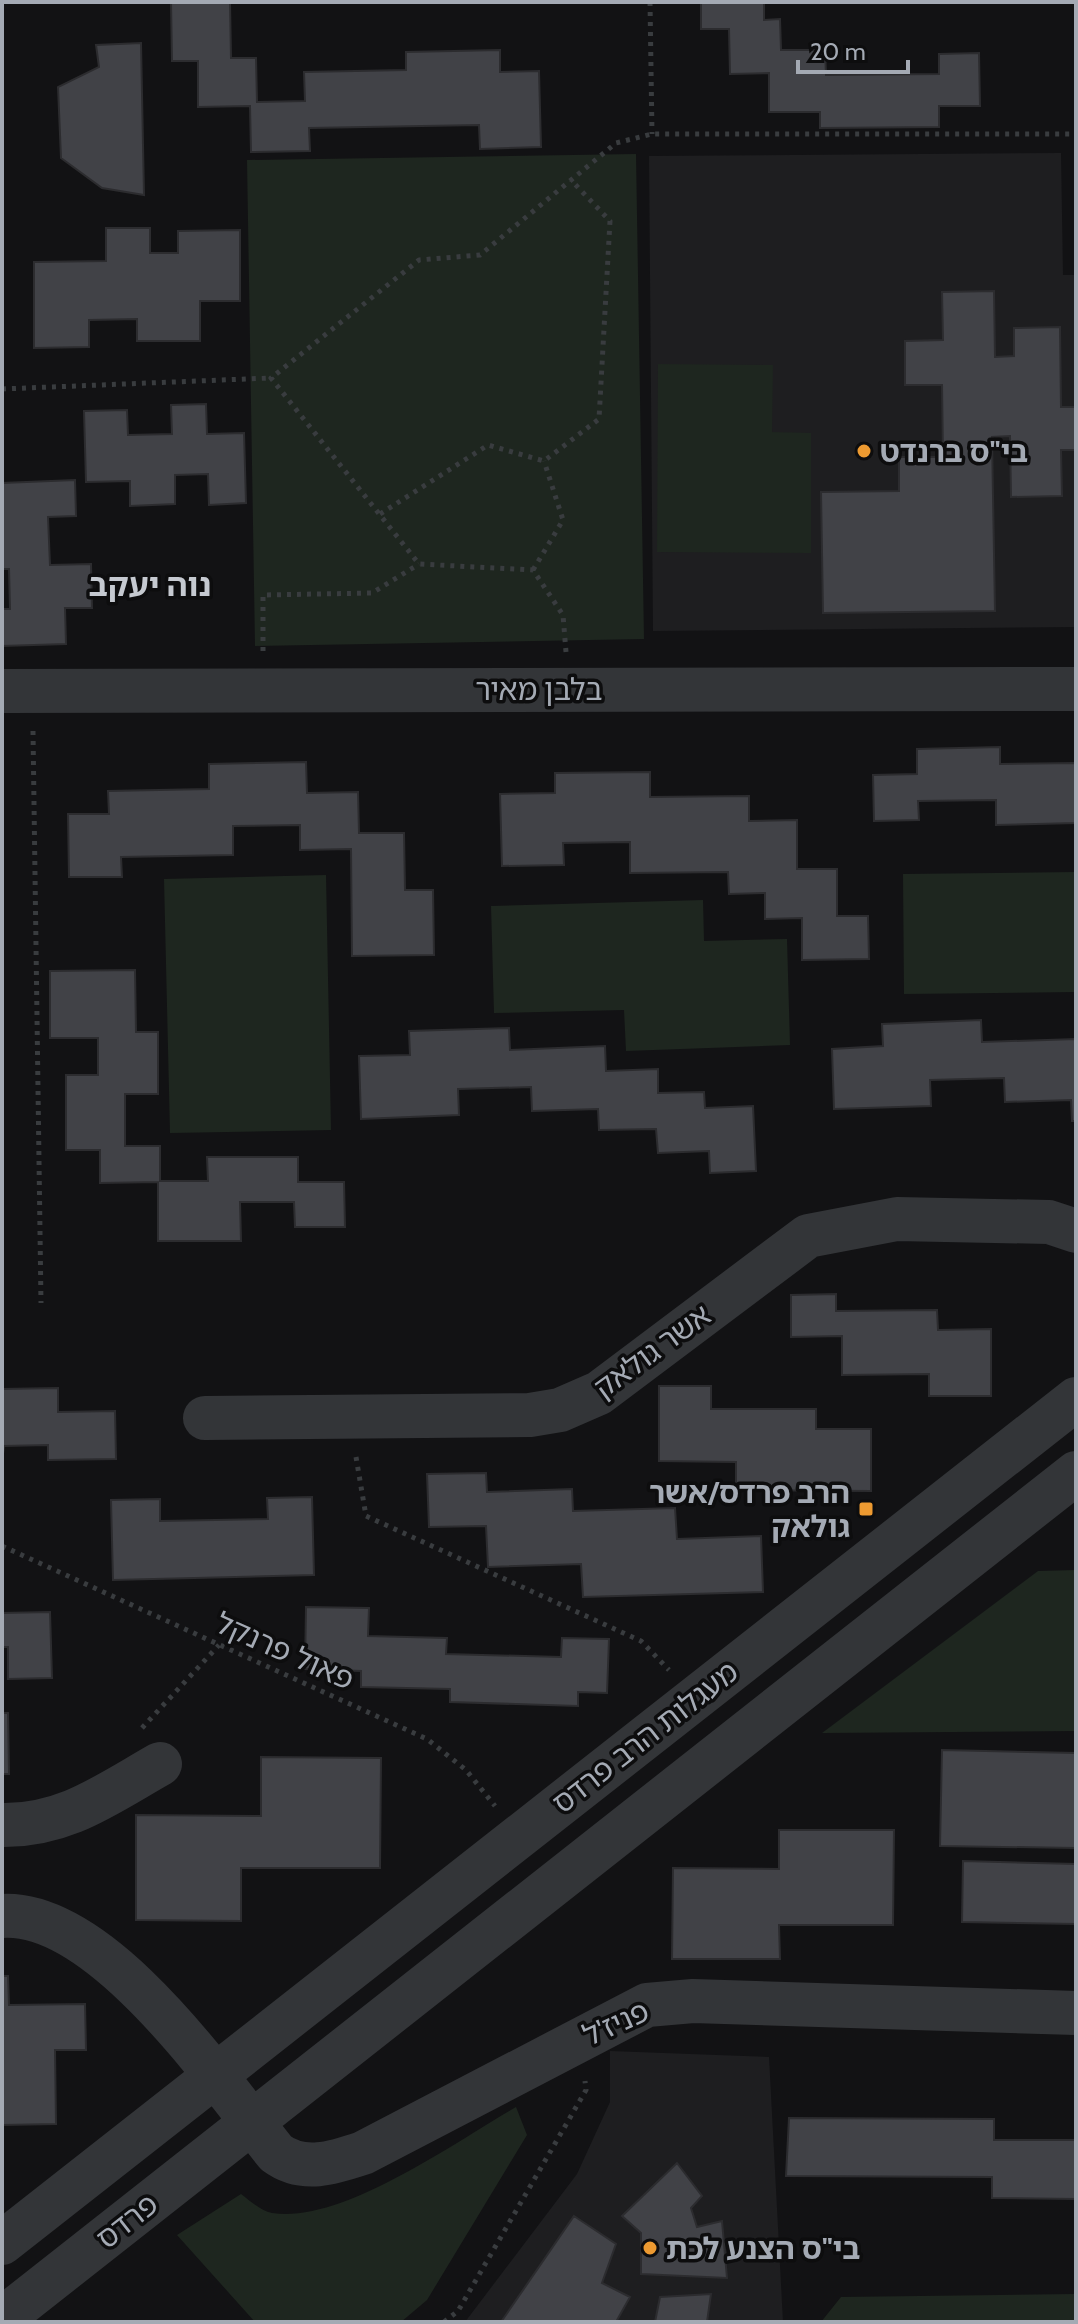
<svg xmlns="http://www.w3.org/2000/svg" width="1078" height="2324" font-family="Cabin,'Noto Sans Hebrew',sans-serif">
<rect width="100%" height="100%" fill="#121214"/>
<path fill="#1e1e20" d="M1061 153 1063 275H1076V627L653 631 649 156Z
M610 2051 769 2057 783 2322H465L577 2174 610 2102Z"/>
<path fill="#1e261f" d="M636 154 644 639 255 646 247 160Z
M658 364 773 365 772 432 811 433V553L657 552Z
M1076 872V992L904 994 903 874Z
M326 875 331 1130 170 1133 164 879Z
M703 900 704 941 787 939 790 1045 626 1051 624 1010 494 1013 491 906Z
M1076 1570V1731L822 1733 1038 1571Z
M516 2107 527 2135 427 2300 401 2322H255L177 2235 241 2194C249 2200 261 2211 272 2213 342 2224 455 2142 516 2107Z
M1076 2294V2322H821L841 2297Z"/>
<path fill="#414247" stroke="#2c2c2f" stroke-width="2" d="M171 2H230L231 58H256L257 102 305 101 304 72 406 70V52L500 50V72L539 71 541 147 480 149 479 125 309 128 310 151 251 152 250 106 198 107V61H172Z
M701 2H764V20L780 19 781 50H825L826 75 939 74V54L979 53 980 106H939V127L820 128V112H769V73L730 74 729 29H701Z
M141 43 144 195 102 188 61 158 58 87 99 67 96 45Z
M106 228H150V253H178V231L240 230V301H200V341H137V319L89 320V347L34 348V262L106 261Z
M994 291 995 357 1014 356V328L1060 327 1061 407H1076V450H1061L1062 496 1011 497 1010 436 992 437 995 611 823 613 821 492 899 491V457H943L942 385H905V341L943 340 942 292Z
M206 404 207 434 244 433 246 503 209 505 208 474 175 475V504L130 506V481L86 482 84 411 127 410 128 435 172 434 171 405Z
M75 480 76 516 48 517 50 565 91 564 92 608H65L66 644 2 646V609H10L9 569H2V483Z
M1000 747V764L1076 763V823L996 825V800L918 801 919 820 874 821 873 775 917 774V749Z
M306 762 307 793 358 792 359 833H404L405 890H433L434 955 352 956 351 849 300 850V825L233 826V855L121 857 122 877H69L68 814H109L108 791 209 789V764Z
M650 772V797L749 796V821L797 820V869H837V916H868L869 959 802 960V918L765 919V893L729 894 728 872 630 873V842L563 843 564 865 502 866 500 794 555 793V773Z
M135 970 136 1032H158V1094H125V1146H160V1181H208L207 1157H298V1182H344L345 1227H295L294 1202H240L241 1241H158V1182L100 1183V1150H66V1075H98V1038H50V971Z
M981 1020 982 1042 1076 1039V1121H1072L1071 1100 1005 1102 1004 1078 930 1080 931 1106 834 1109 832 1049 883 1046 882 1024Z
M509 1028 510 1050 605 1046 606 1071 658 1069V1093L704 1092 705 1108 753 1106 756 1171 710 1173 709 1151 658 1153 656 1129 599 1130 598 1109 532 1111 531 1087 458 1089 459 1115 361 1119 359 1056 410 1055 409 1031Z
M836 1294V1311L937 1310 938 1330 991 1329V1396H929V1374L842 1375V1336L791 1337V1295Z
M659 1386H711V1409H816V1429H871V1491L736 1490V1462L659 1461Z
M58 1388V1412L115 1411 116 1459 48 1460V1445L4 1446 2 1462V1389Z
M486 1473 487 1492 572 1489 573 1511 675 1508 677 1539 761 1536 763 1592 583 1597 581 1564 488 1567 486 1526 429 1527 427 1474Z
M312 1497 314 1575 113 1580 111 1500 160 1499V1521L268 1519 267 1498Z
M306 1607 369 1608 368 1636 447 1638 446 1654 561 1657 562 1638 609 1639 607 1693 578 1692V1706L450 1702V1689L361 1687V1671L305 1669Z
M50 1612 52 1678 8 1679V1647H2V1613Z
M2 1713H8L9 1774H2Z
M942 1750 1076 1753V1848L940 1846Z
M261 1757 381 1758 380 1868H241V1921L136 1920V1815L261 1816Z
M779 1830H894L893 1925H779L780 1959H672L673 1868 779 1869Z
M963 1861 1076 1864V1924L962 1922Z
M2 1976H8L9 2005 85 2004 86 2050H55L56 2124 2 2125Z
M789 2118 994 2119V2140H1076V2199L992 2198V2177L786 2176Z
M677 2163 702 2196 691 2208 697 2227 722 2221 727 2278 641 2274V2233L622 2216Z
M574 2216 616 2244 602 2283 630 2297 616 2322H501Z
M711 2294 707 2322H655L660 2297Z"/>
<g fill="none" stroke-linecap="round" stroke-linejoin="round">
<path stroke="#393c3f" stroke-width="5" stroke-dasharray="4 6" stroke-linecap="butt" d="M650 2 652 134
M2 389 271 378
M380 514 488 445 544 461 599 419 610 221 571 180
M533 570 563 520 544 461
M263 651V595L372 593 419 564
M566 652 563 615 533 570 419 564 271 378 419 260 480 255 616 143 652 134H1076
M33 731 41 1303
M356 1457 366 1516 641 1641 669 1670
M2 1546 427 1739 466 1770 495 1806
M142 1728 219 1645
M444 2322 458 2311 586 2090 585 2081"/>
<path stroke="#333538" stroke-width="44" d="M2 691 1076 689
M205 1418 530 1415 560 1410 599 1393 808 1236 897 1219 1049 1222 1076 1231
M2 1825C65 1826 107 1794 160 1764
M2 1916C102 1910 219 2082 276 2153 303 2173 333 2163 363 2153L647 2005 693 2001 1076 2013
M2 2243 1076 1399
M2 2319 1076 1473"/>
</g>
<g fill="#ed9a31" stroke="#0d0d0e" stroke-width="3">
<circle cx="864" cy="451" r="8"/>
<rect x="858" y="1501" width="16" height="16" rx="4"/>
<circle cx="650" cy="2248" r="8"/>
</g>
<g text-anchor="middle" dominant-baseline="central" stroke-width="7" stroke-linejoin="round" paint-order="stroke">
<g font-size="30" font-weight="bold" fill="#a4aab4" stroke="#0d0d0e" text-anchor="start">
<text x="880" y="451">בי"ס ברנדט</text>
<text x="850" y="1492" text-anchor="end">הרב פרדס/אשר<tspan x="850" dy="34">גולאק</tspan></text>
<text x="666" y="2248">בי"ס הצנע לכת</text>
</g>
<g font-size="30" fill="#a4aab4" stroke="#0d0d0e">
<text x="539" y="689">בלבן מאיר</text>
<text transform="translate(652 1351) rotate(-36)">אשר גולאק</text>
<text transform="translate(285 1651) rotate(24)">פאול פרנקל</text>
<text transform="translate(645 1737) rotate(-38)">מעגלות הרב פרדס</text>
<text transform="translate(616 2023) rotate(-24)">פניז'ל</text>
<text transform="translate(127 2221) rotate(-38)">פרדס</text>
</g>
<g font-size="32" font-weight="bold" fill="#c5c9d0" stroke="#0d0d0e">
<text x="150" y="584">נוה יעקב</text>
</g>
</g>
<rect width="1078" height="2324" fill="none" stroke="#a4aab4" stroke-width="8"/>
<path d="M798 60v12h110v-12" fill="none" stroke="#a4aab4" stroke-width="4"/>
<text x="810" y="60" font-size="24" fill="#a4aab4" stroke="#0d0d0e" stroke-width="6" paint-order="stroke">20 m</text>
</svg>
